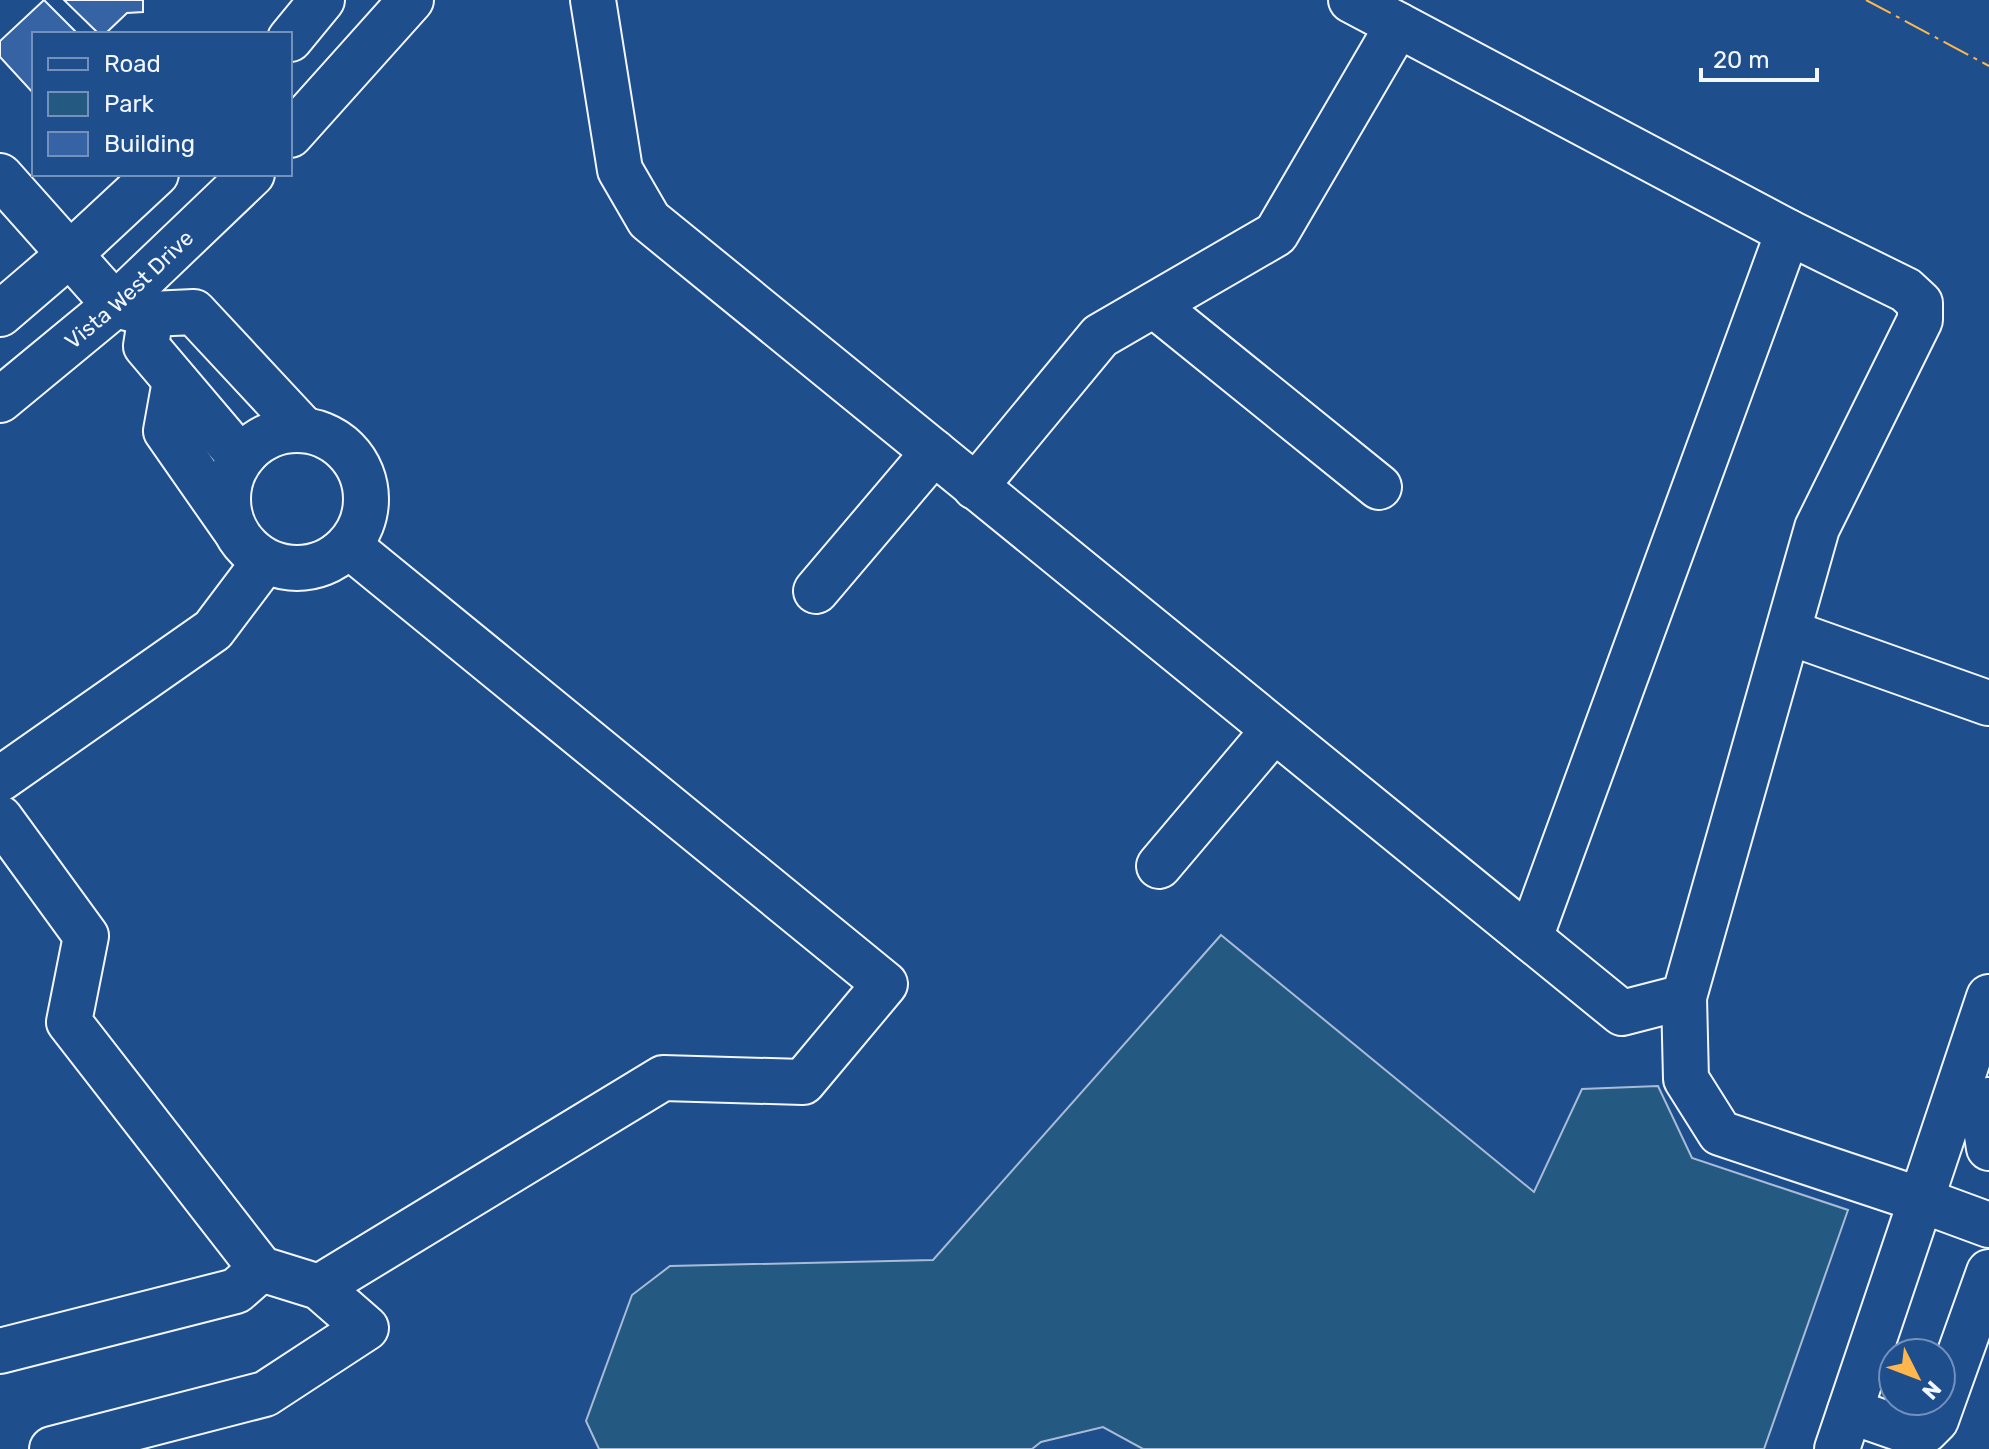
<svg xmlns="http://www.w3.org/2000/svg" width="1989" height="1449" font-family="Rubik,sans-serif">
<rect width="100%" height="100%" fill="#1f4e8c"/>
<path fill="#245a82" stroke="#a8bbd7" stroke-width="2" d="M1221 935 1534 1192 1582 1089 1658 1086 1692 1158 1848 1210 1764 1449H1143L1103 1427 1041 1442 1032 1449H599L586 1421 632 1295 670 1266 933 1260Z"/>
<path fill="#3563a3" stroke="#f2f6ff" stroke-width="2" d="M44 0 78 34H34V94L0 57V41Z
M64 0H143V12L127 13 105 34H99Z"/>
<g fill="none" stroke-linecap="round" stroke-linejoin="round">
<g stroke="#f2f6ff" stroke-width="48">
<g id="minor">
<path d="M593 0 620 170 649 220 1622 1013 1684 997 1817 528 1920 320V303L1906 290 1788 232 1351 0"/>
<path d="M290 39 322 0"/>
<path d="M290 135 411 0"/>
<path d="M0 176 115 305 143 312"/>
<path d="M1154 305 1379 487"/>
<path d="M0 314 70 254 156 174"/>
<path d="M175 381 166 431 233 527"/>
<path id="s1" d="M0 400 115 305 252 174"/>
<circle cx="297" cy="499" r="69"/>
<path d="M241 458 146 346 151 314 194 312 303 429"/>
<path d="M975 487 1100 336 1276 234 1398 25"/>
<path d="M816 591 934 452"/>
<path d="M1788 632 1988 703"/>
<path d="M0 779 213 630 265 561"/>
<path d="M0 818 86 936 69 1022 261 1269 319 1287 366 1328 265 1394 52 1449"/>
<path d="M1159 866 1274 730"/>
<path d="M1530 938 1788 232"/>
<path d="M1684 997 1686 1079 1720 1133 1921 1200 1989 997"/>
<path d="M1989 1100 1984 1117 1989 1148"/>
<path d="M319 1287 663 1078 803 1082 885 984 349 546"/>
<path d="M0 1351 236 1291 261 1269"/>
<path d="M1850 1411 1913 1433 1926 1430 1936 1420 1989 1272"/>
<path d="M1837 1449 1921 1200 1989 1225"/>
</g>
</g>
<use href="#minor" stroke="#1f4e8c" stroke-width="44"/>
<path stroke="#ffb74d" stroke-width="2" stroke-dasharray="28 6 4 6" stroke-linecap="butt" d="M1866 0 1989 66"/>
</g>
<g text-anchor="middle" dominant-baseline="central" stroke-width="6" stroke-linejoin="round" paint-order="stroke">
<g font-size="22" fill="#f2f6ff" stroke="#1f4e8c">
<text stroke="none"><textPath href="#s1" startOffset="170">Vista West Drive</textPath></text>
</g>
</g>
<rect x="32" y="32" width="260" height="144" fill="#1f4e8c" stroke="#7391ba" stroke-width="2"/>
<rect x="48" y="58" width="40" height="12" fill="#1f4e8c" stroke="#7391ba" stroke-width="2"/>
<text x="104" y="72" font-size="24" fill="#f2f6ff">Road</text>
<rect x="48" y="92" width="40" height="24" fill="#245a82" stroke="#7391ba" stroke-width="2"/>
<text x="104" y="112" font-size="24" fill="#f2f6ff">Park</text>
<rect x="48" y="132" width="40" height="24" fill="#3563a3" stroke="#7391ba" stroke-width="2"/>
<text x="104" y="152" font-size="24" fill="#f2f6ff">Building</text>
<g transform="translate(1917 1377) rotate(132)"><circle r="38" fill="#1f4e8c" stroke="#7391ba" stroke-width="2"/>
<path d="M0-6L14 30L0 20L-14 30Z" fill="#ffb74d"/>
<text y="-12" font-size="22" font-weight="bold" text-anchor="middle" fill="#f2f6ff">N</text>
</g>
<path d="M1701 68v12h116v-12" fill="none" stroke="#f2f6ff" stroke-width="4"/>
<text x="1713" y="68" font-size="24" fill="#f2f6ff" stroke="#1f4e8c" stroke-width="6" paint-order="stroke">20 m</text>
</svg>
